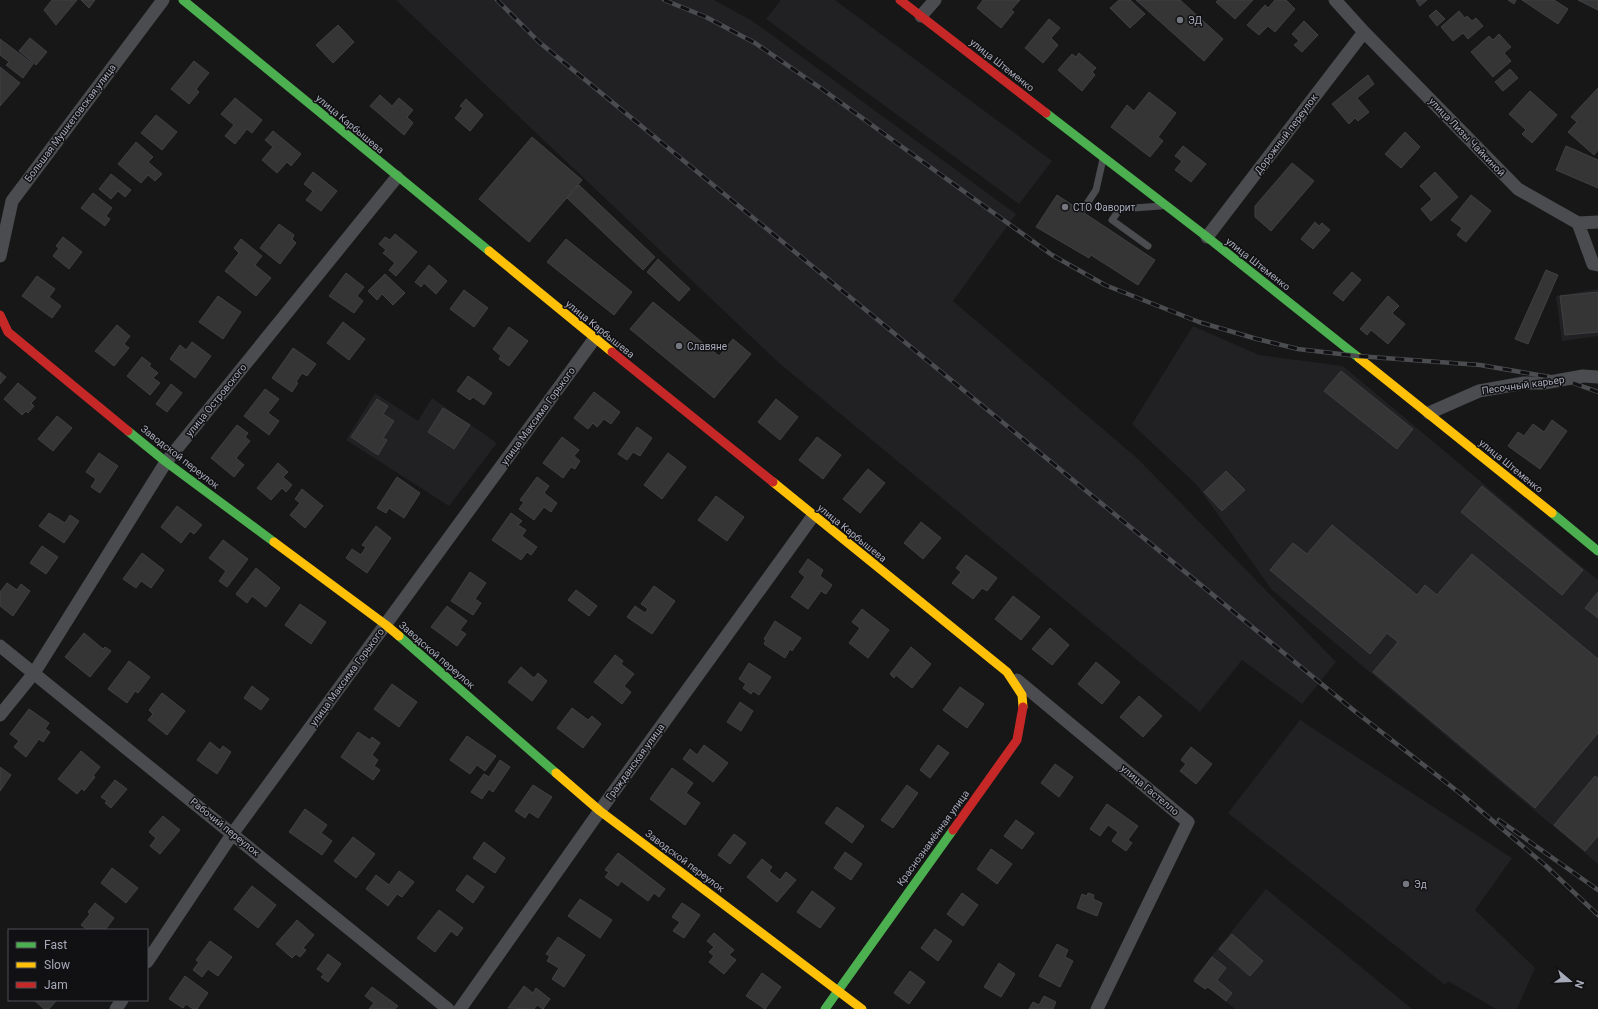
<svg xmlns="http://www.w3.org/2000/svg" width="1598" height="1009" font-family="Roboto,sans-serif">
<rect width="100%" height="100%" fill="#171717"/>
<path fill="#212123" d="M396 0H714L754 22 1016 214 953 301 1138 459 1336 662 1302 704 1242 660 1200 712 779 363Z
M781 0H835L1052 161 1019 204 766 19Z
M1598 289V336L1562 341 1556 296Z
M1193 326 1259 355 1343 366 1598 580V864L1272 590 1196 484 1132 424Z
M375 393 418 421 432 398 497 443 449 506 346 440Z
M1300 720 1512 858 1475 910 1535 968 1517 1009H1496L1448 981 1445 985 1228 813Z
M1266 889 1412 1009H1235L1208 987 1205 989 1193 979Z"/>
<path fill="#353536" stroke="#3f4043" d="M52 0H77L56 25 44 10Z
M81 0H95L89 8Z
M983 0H1020L1011 10 1014 12 1001 28 977 8Z
M1119 0H1130L1145 14 1130 28 1110 8Z
M1136 0H1180L1223 39 1204 61Z
M1218 0H1253L1235 19 1216 2Z
M1275 0H1286L1295 9 1275 32 1268 26 1259 35 1247 25 1265 5 1268 8Z
M1416 0H1427L1420 6Z
M1508 0H1516L1514 4Z
M1522 0H1554L1568 9 1558 24Z
M1578 0H1598V10Z
M1436 10 1445 19 1437 26 1429 16Z
M1459 11 1465 18 1467 16 1472 21 1476 18 1483 26 1468 39 1463 33 1453 41 1441 27Z
M1049 19 1060 28 1051 38 1058 45 1043 63 1025 48Z
M1304 21 1318 35 1302 52 1294 45 1299 41 1292 34Z
M338 25 354 42 333 63 316 45Z
M1499 34 1511 47 1504 53 1511 61 1493 77 1471 52 1489 36 1493 40Z
M30 38 47 52 36 65 19 51Z
M0 39 33 64 23 78 6 65 9 62 0 55Z
M1079 53 1096 68 1092 72 1095 75 1082 91 1058 70 1072 54 1076 57Z
M194 61 209 73 196 89 199 92 189 104 171 89Z
M0 67 20 83 0 106Z
M1510 69 1518 78 1503 91 1495 82Z
M1368 75 1374 84 1357 98 1369 112 1358 121 1355 118 1349 124 1332 104Z
M1598 88V150L1594 155 1568 132 1577 122 1571 117Z
M1530 91 1557 115 1532 143 1522 134 1526 130 1509 114Z
M1149 92 1176 113 1158 137 1163 141 1150 157 1111 127 1127 105 1134 111Z
M380 95 392 106 399 98 413 110 407 117 413 123 404 135 370 106Z
M235 98 262 120 252 133 247 129 235 144 225 136 234 125 221 114Z
M466 99 483 115 470 131 455 118 463 108 460 106Z
M156 115 177 132 162 150 141 133Z
M273 131 301 154 291 166 287 162 277 173 262 160 273 147 265 140Z
M1405 132 1420 147 1401 168 1385 154Z
M532 137 582 180 529 242 479 199Z
M136 142 153 157 148 162 162 174 155 181 148 175 141 183 118 164Z
M1183 146 1206 164 1191 182 1175 170 1182 161 1175 156Z
M1566 146 1598 160V188L1556 170Z
M1292 163 1314 181 1271 231 1255 217V206Z
M313 172 337 191 321 211 306 200 313 191 304 184Z
M1435 172 1458 197 1431 221 1421 209 1432 199 1420 186Z
M111 174 131 190 125 197 118 191 111 199 99 189Z
M579 185 655 257 643 270 567 198Z
M93 193 112 208 106 216 110 219 105 226 81 208Z
M1057 195 1155 260 1138 285 1091 255 1089 258 1036 227Z
M1471 195 1491 211 1466 242 1457 235 1462 228 1451 220Z
M1315 222 1319 226 1322 223 1330 230 1313 249 1301 239Z
M279 224 294 235 292 239 296 243 280 264 260 248Z
M395 234 417 252 396 276 389 270 395 263 383 253 386 250 379 244 385 237 390 240Z
M63 237 82 252 69 269 53 256 59 248 56 246Z
M241 239 262 256 255 265 271 278 256 296 225 271 239 253 234 248Z
M566 239 632 292 614 315 547 262Z
M658 259 690 289 679 301 647 272Z
M429 265 447 281 436 294 424 283 421 287 415 282Z
M1546 270 1558 275 1528 344 1515 339Z
M1352 272 1361 280 1343 301 1333 293Z
M346 273 364 287 357 296 363 301 354 313 329 296Z
M385 274 405 293 393 305 382 294 377 300 368 291Z
M37 276 55 289 49 297 61 306 52 318 22 296Z
M464 290 488 308 474 327 450 309Z
M1598 292V332L1565 335 1560 296Z
M218 296 241 312 223 339 199 322Z
M1388 296 1399 306 1392 313 1405 324 1388 344 1371 330 1367 335 1360 329Z
M653 302 719 356 733 339 751 354 714 398 630 329Z
M343 322 365 339 349 360 327 343Z
M117 325 130 336 124 344 129 348 114 366 95 351Z
M509 327 528 341 509 366 499 359 501 356 493 349Z
M192 342 211 356 195 378 170 359 180 345 186 350Z
M293 348 316 364 307 376 302 373 296 382 298 383 292 392 272 378Z
M142 357 151 364 149 366 158 373 153 378 160 383 150 395 127 376Z
M1341 371 1413 429 1397 449 1324 391Z
M0 372 6 377 0 384Z
M468 376 492 393 484 405 473 397 470 400 457 391Z
M18 383 36 398 31 403 34 406 28 413 26 411 22 415 4 399Z
M171 384 182 393 167 412 156 404Z
M265 389 279 399 268 413 279 421 269 435 244 416Z
M594 392 620 412 611 424 604 419 597 427 593 423 588 429 574 418Z
M377 399 388 406 383 414 394 421 383 438 387 440 378 455 351 437Z
M776 399 798 417 780 440 758 422Z
M443 408 470 425 454 449 428 432Z
M57 416 72 428 53 451 38 439Z
M1552 420 1567 431 1540 469 1508 446 1518 432 1524 436 1533 424 1544 432Z
M237 425 248 433 245 437 250 441 236 458 244 465 234 477 211 458Z
M637 427 652 438 640 456 633 452 627 460 618 454Z
M562 437 579 450 574 456 580 461 575 469 571 467 563 478 543 463Z
M817 437 841 455 823 479 799 460Z
M99 453 118 466 100 493 91 487 96 479 86 472Z
M668 453 686 467 662 499 644 485Z
M278 463 288 472 283 477 292 485 286 492 282 488 271 500 257 488Z
M868 469 885 483 860 513 843 499Z
M1226 471 1245 490 1222 511 1204 492Z
M397 477 420 493 404 518 389 508 386 513 377 508Z
M537 477 549 486 544 493 557 503 551 512 544 507 534 520 519 509 524 502 520 500Z
M1482 486 1583 570 1562 595 1461 512Z
M302 489 323 506 305 528 290 515 300 503 295 499Z
M716 496 744 517 727 541 698 520Z
M177 506 202 525 194 534 190 531 181 543 161 527Z
M49 513 65 523 70 515 79 521 64 543 39 526Z
M511 513 522 521 518 525 526 530 522 536 537 547 531 555 527 552 521 560 492 540Z
M921 522 941 538 923 559 904 543Z
M1332 525 1417 595 1425 585 1437 595 1472 554 1598 659V733L1535 808 1373 672 1398 642 1387 633 1370 654 1270 570 1293 543 1307 554Z
M376 526 391 538 367 573 346 558 352 549 361 555 366 547 362 545Z
M223 540 248 559 227 587 219 581 226 571 209 558Z
M42 546 58 557 46 574 30 563Z
M142 553 164 570 151 588 141 581 136 588 123 579Z
M966 555 997 578 987 591 982 588 973 599 952 583 961 572 956 568Z
M808 559 823 570 820 576 832 585 826 594 821 591 808 609 791 597 805 577 799 572Z
M256 568 280 588 266 607 252 596 247 603 236 594Z
M470 572 486 583 475 599 481 603 473 615 451 601Z
M7 583 17 590 21 584 30 591 13 616 0 606V592Z
M654 586 675 601 652 634 627 617 635 606 645 613 648 609 641 604Z
M576 590 597 606 589 616 568 600Z
M1598 592V618L1585 608Z
M1013 596 1040 617 1021 640 995 619Z
M300 604 326 622 311 644 285 625Z
M447 606 467 621 460 630 466 634 457 646 431 627Z
M862 609 889 630 868 658 849 643 860 628 852 622Z
M775 621 801 638 792 651 790 649 785 658 764 644 766 640 764 639Z
M1050 628 1069 645 1052 665 1032 649Z
M84 633 103 649 105 647 111 651 90 677 65 657Z
M911 647 931 664 912 688 896 675 894 678 890 674Z
M615 655 623 661 621 664 634 674 624 686 631 692 622 704 594 682Z
M129 661 150 677 138 693 135 691 127 703 108 689Z
M1096 662 1120 682 1102 704 1078 684Z
M749 663 771 677 759 695 753 691 751 694 743 688 746 684 739 679Z
M521 667 534 678 538 673 547 681 532 701 508 682Z
M392 684 417 702 399 727 374 709Z
M252 686 269 699 261 710 244 698Z
M960 687 984 704 967 728 943 710Z
M162 693 185 711 167 735 148 720 153 714 149 710Z
M1139 696 1162 716 1143 737 1120 717Z
M740 702 753 711 741 731 727 722Z
M572 708 588 720 592 716 601 724 583 748 557 728Z
M29 709 49 723 45 729 50 732 43 742 39 739 26 757 14 747 19 741 10 734Z
M358 732 370 740 372 737 380 743 372 755 378 760 374 766 380 770 373 780 341 757Z
M467 736 496 756 485 771 477 765 470 774 450 760Z
M210 742 220 750 223 746 231 752 217 774 197 760Z
M704 745 728 763 713 782 683 759 690 749 697 755Z
M938 745 949 753 930 778 920 770Z
M1191 747 1212 764 1196 784 1180 771 1186 764 1181 760Z
M81 751 100 767 93 776 95 777 84 791 82 788 77 794 58 779Z
M500 760 510 767 493 792 489 789 482 799 471 792 484 774 489 777Z
M1055 764 1073 777 1059 797 1041 783Z
M0 767 11 775 0 791Z
M672 768 693 783 686 793 700 803 685 825 650 799Z
M1595 776 1598 778V836L1585 851 1554 825Z
M115 780 127 789 111 808 105 803 107 801 101 797Z
M533 785 552 797 538 818 529 812 525 818 515 811Z
M907 785 918 793 893 828 881 820Z
M1107 804 1138 826 1128 840 1132 843 1126 851 1112 841 1118 832 1108 825 1100 836 1090 829Z
M837 807 864 826 852 843 825 823Z
M305 809 327 825 321 833 332 841 322 855 289 832Z
M163 816 180 830 160 854 150 846 156 838 149 832Z
M1016 820 1034 833 1022 849 1004 836Z
M734 834 746 843 730 864 718 855Z
M353 837 375 854 356 878 334 861Z
M484 842 505 858 495 873 473 858Z
M991 849 1012 864 997 884 977 869Z
M845 852 862 864 851 880 834 868Z
M618 853 665 889 659 897 654 893 648 901 621 881 618 886 605 877 609 872 605 870Z
M762 859 772 867 769 871 780 880 786 872 796 880 777 902 747 877Z
M112 868 138 888 126 903 101 883Z
M399 871 414 882 402 897 397 894 388 906 366 889 376 875 389 885Z
M467 875 484 887 473 903 456 890Z
M252 886 276 905 258 928 234 909Z
M812 891 835 908 820 928 797 912Z
M962 893 978 905 963 926 947 914Z
M1088 893 1094 895 1093 899 1102 903 1097 916 1077 908 1082 894 1087 896Z
M580 899 612 920 600 938 568 916Z
M95 903 114 918 105 930H88L81 925 90 914 88 912Z
M682 903 700 915 684 938 673 931 680 922 672 917Z
M439 910 463 928 457 936 451 931 435 952 417 938Z
M297 920 314 935 303 948 306 950 300 957 296 954 292 958 276 944Z
M935 929 952 941 938 961 921 948Z
M714 933 734 950 729 955 736 960 724 974 709 962 714 956 709 952 714 947 707 941Z
M1232 934 1263 961 1250 976 1219 949Z
M558 937 585 955 564 987 552 979 559 968 547 961 550 956 546 954Z
M210 941 232 957 218 976 208 969 202 977 193 970 199 962 196 960Z
M1057 944 1068 950 1065 957 1073 961 1060 987 1039 976Z
M328 954 341 964 328 982 321 977 324 974 317 969Z
M1212 957 1226 968 1217 980 1232 993 1226 1001 1208 987 1205 989 1194 981Z
M999 963 1015 974 1001 997 984 987Z
M910 971 925 982 909 1004 894 993Z
M762 973 781 987 765 1009 746 996Z
M185 976 208 993 197 1009H193L186 1004 183 1008 169 999Z
M524 986 533 993 536 988 550 999 543 1009 537 1005 534 1009 508 1008Z
M372 987 398 1006 395 1009H369L374 1003 365 996Z
M1044 996 1056 1002 1053 1009H1029L1033 1002 1039 1005Z
M34 1000H57L49 1009H44Z"/>
<g fill="none" stroke-linecap="round" stroke-linejoin="round">
<path stroke="#4a4c50" stroke-width="7" d="M1084 208 1096 190 1103 159
M1148 246 1112 220 1120 209 1161 206"/>
<path stroke="#4a4c50" stroke-width="13" d="M1335 0 1364 32 1518 189 1578 223 1593 264 1598 265
M921 16 935 0
M1578 223 1598 222
M1207 237 1364 32
M0 256 12 201 163 0
M1429 413 1479 391 1524 383H1544L1583 376 1598 377
M0 646 448 1009
M1017 680 1188 822 1097 1009
M0 715 34 673 166 462 397 177
M147 962 233 833 595 338
M116 1009 122 1000
M460 1009 599 812 813 516"/>
<path stroke="#4caf50" stroke-width="9" d="M183 0 489 251
M1046 113 1207 237 1359 358
M128 431 166 462 274 542
M1552 513 1598 551
M399 636 556 773
M825 1009 953 830"/>
<path stroke="#ffc107" stroke-width="9" d="M489 251 612 352
M1359 358 1552 513
M773 482 1007 672 1022 695 1023 707
M274 542 386 625 399 636
M556 773 600 811 862 1009"/>
<path stroke="#c62828" stroke-width="9" d="M900 0 1046 113
M0 315 8 332 128 431
M612 352 773 482
M953 830 1017 740 1023 707"/>
<g stroke="#4a4c4f" stroke-width="4.5">
<path id="rail" d="M497 0 539 42 1357 713 1461 794 1546 866 1598 915
M664 0 706 17 755 43 822 89 1052 255 1105 285 1199 322 1257 339 1298 349 1357 356 1480 365 1562 379 1598 392
M1499 820 1598 890"/>
</g>
<use href="#rail" stroke="#111113" stroke-width="3" stroke-dasharray="9" stroke-linecap="butt"/>
</g>
<g fill="#757780" stroke="#111113" stroke-width="1.5">
<circle cx="1180" cy="20" r="4"/>
<circle cx="1065" cy="207" r="4"/>
<circle cx="679" cy="346" r="4"/>
<circle cx="1406" cy="884" r="4"/>
</g>
<g text-anchor="middle" dominant-baseline="central" stroke-width="3" stroke-linejoin="round" paint-order="stroke">
<g font-size="10" fill="#a7aab9" stroke="#111113" text-anchor="start">
<text x="1188" y="20">ЭД</text>
<text x="1073" y="207">СТО Фаворит</text>
<text x="687" y="346">Славяне</text>
<text x="1414" y="884">Эд</text>
</g>
<g font-size="10" fill="#a7aab9" stroke="#111113">
<text transform="translate(1002 65) rotate(38)">улица Штеменко</text>
<text transform="translate(70 123) rotate(-53)">Большая Мушкетовская улица</text>
<text transform="translate(350 124) rotate(40)">улица Карбышева</text>
<text transform="translate(1286 134) rotate(-53)">Дорожный переулок</text>
<text transform="translate(1467 137) rotate(46)">улица Лизы Чайкиной</text>
<text transform="translate(1258 264) rotate(38)">улица Штеменко</text>
<text transform="translate(600 329) rotate(39)">улица Карбышева</text>
<text transform="translate(1523 385) rotate(-8)">Песочный карьер</text>
<text transform="translate(216 400) rotate(-51)">улица Островского</text>
<text transform="translate(538 416) rotate(-54)">улица Максима Горького</text>
<text transform="translate(180 457) rotate(38)">Заводской переулок</text>
<text transform="translate(1511 466) rotate(39)">улица Штеменко</text>
<text transform="translate(852 533) rotate(39)">улица Карбышева</text>
<text transform="translate(437 655) rotate(41)">Заводской переулок</text>
<text transform="translate(347 677) rotate(-54)">улица Максима Горького</text>
<text transform="translate(635 762) rotate(-54)">Гражданская улица</text>
<text transform="translate(1150 790) rotate(40)">улица Гастелло</text>
<text transform="translate(225 827) rotate(39)">Рабочий переулок</text>
<text transform="translate(933 838) rotate(-54)">Краснознамённая улица</text>
<text transform="translate(685 861) rotate(37)">Заводской переулок</text>
</g>
</g>
<rect x="8" y="929" width="140" height="72" fill="#111113" stroke="#4d4e55"/>
<rect x="16" y="942" width="20" height="6" fill="#4caf50" stroke="#4d4e55"/>
<text x="44" y="949" font-size="12" fill="#a7aab9">Fast</text>
<rect x="16" y="962" width="20" height="6" fill="#ffc107" stroke="#4d4e55"/>
<text x="44" y="969" font-size="12" fill="#a7aab9">Slow</text>
<rect x="16" y="982" width="20" height="6" fill="#c62828" stroke="#4d4e55"/>
<text x="44" y="989" font-size="12" fill="#a7aab9">Jam</text>
<g transform="translate(1570 981) rotate(109)" stroke="#111113" stroke-width="3" paint-order="stroke">
<path d="M0-3L7 15L0 10L-7 15Z" fill="#a7aab9"/>
<text y="-6" font-size="11" font-weight="bold" text-anchor="middle" fill="#a7aab9">N</text>
</g>
</svg>
